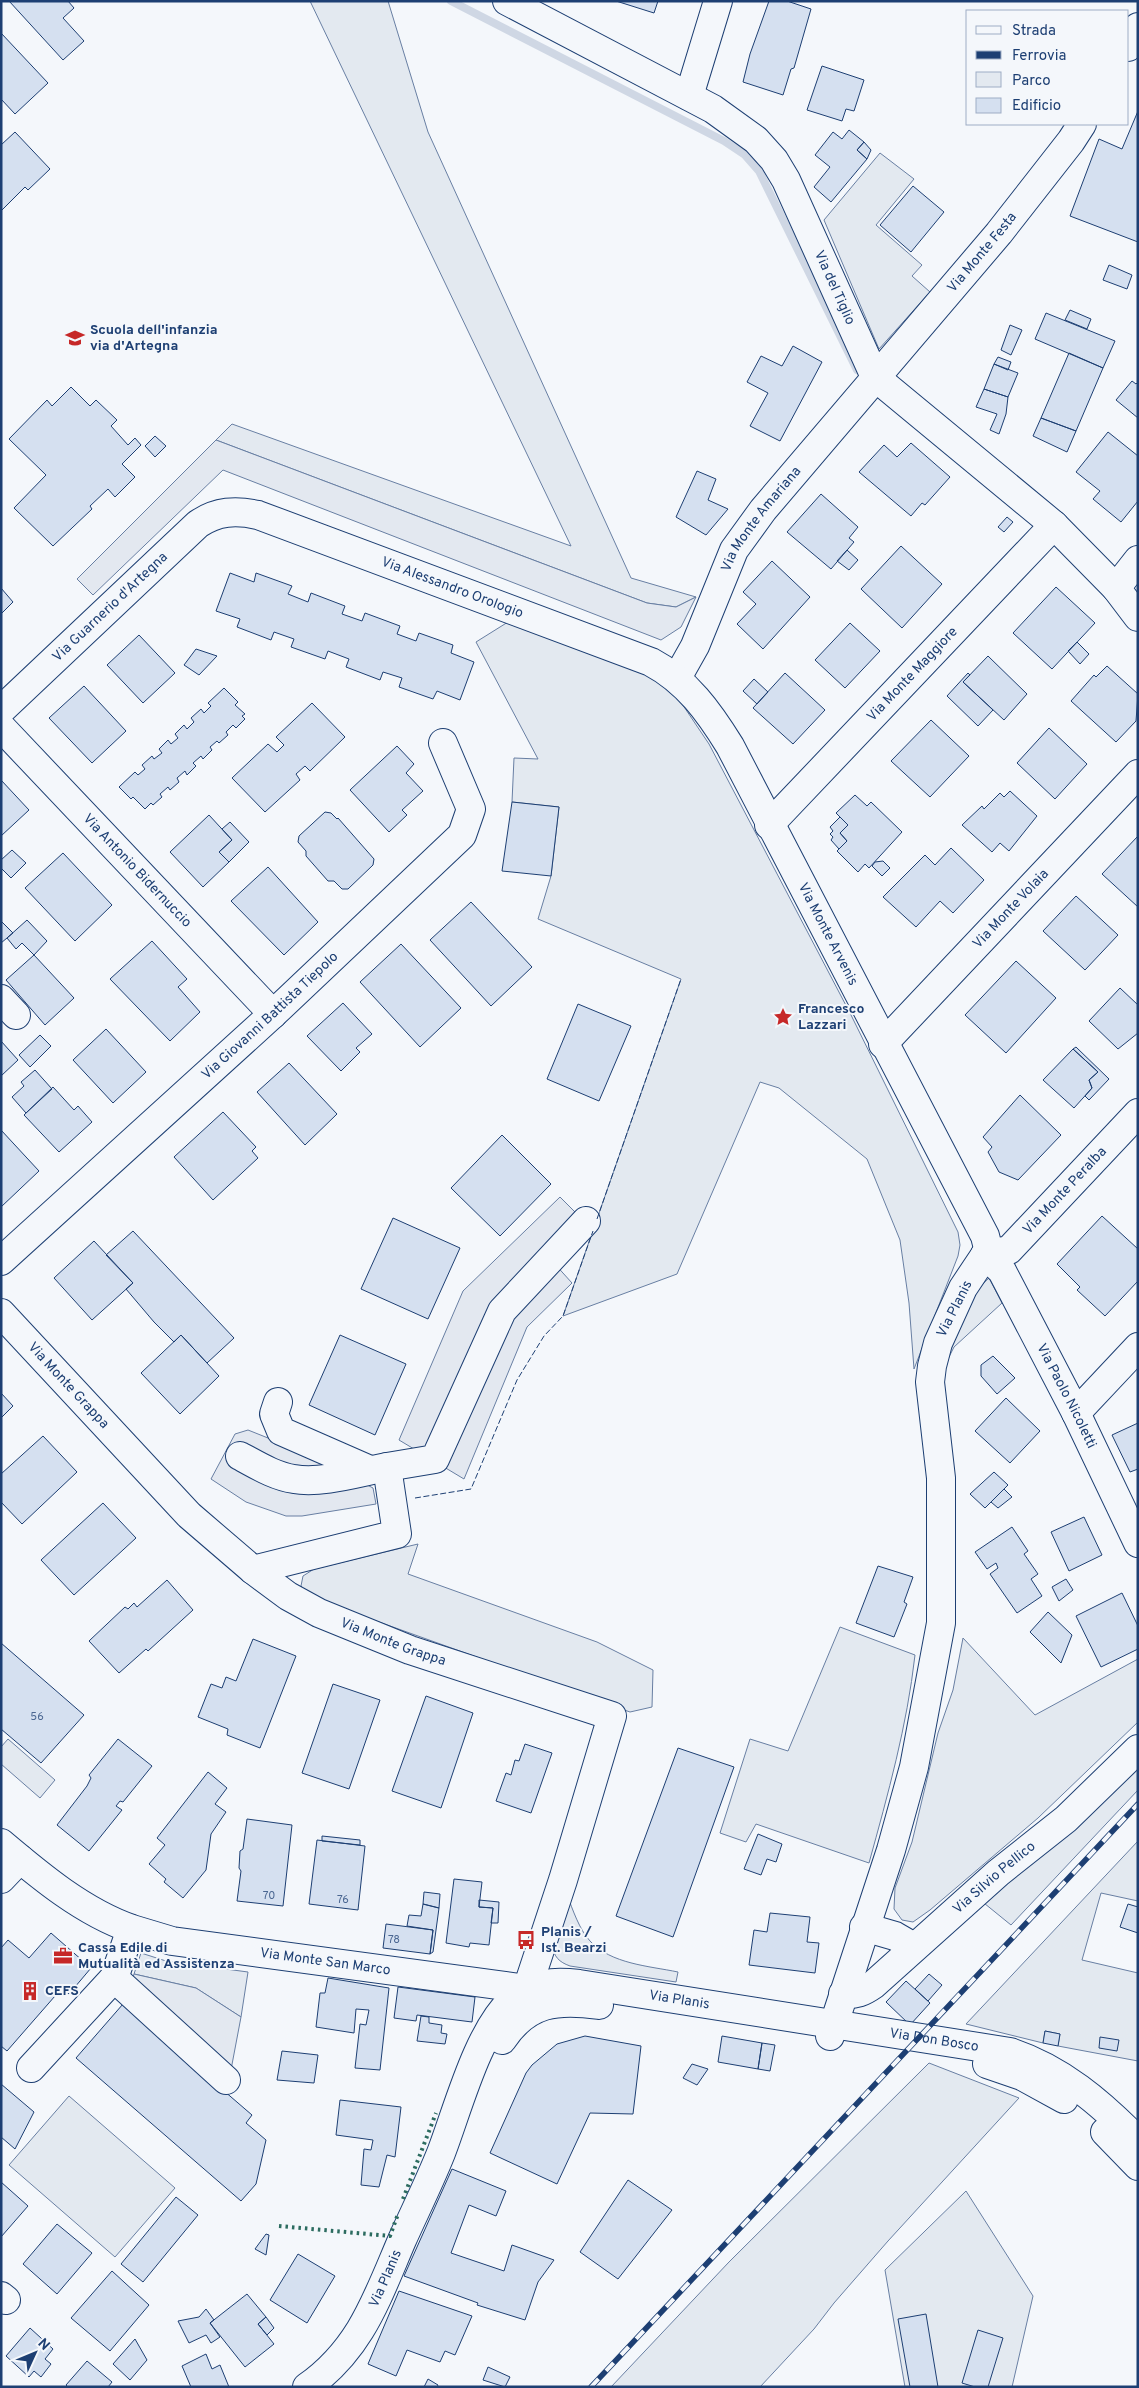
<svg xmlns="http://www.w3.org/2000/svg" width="1139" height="2388" font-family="Overpass,sans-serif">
<rect width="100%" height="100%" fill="#f4f7fb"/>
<path fill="#e3e9f0" stroke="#687fa3" d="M310 1H388L428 132 631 578 696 597 676 607 647 603 216 440 232 424 571 546Z
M880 153 914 179 876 225 922 265 912 276 930 292 879 349 824 220Z
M508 622 634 664 668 683 709 744 851 1015 958 1232 960 1245 958 1256 914 1369 909 1303 900 1240 867 1159 779 1088 760 1082 677 1274 563 1316 681 979 538 919 551 876 559 807 512 802 514 758 538 759 476 642Z
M989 1278 1002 1303 954 1347 947 1361C956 1331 965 1299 989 1278Z
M418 1544 408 1574 597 1642 653 1670 652 1707 630 1712 312 1598 301 1586 303 1576 314 1569Z
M840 1627 915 1655C907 1726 888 1794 869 1863L756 1824 746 1842 720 1833 750 1739 788 1751Z
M963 1638 1035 1715 1138 1659V1722L1038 1818 930 1910 913 1922 902 1920 894 1909 895 1888 912 1842 938 1733 953 1690Z
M8 1739 55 1780 40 1798 1 1764V1747Z
M1138 1757V1790L1011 1925 979 1899Z
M1138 1841V1901L1101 1893 1082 1960 1138 1973V2061L1058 2046 1060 2034 1045 2031 1043 2043 966 2024Z
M567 1895C573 1910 579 1929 590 1941 611 1964 649 1966 678 1972L676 1982 570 1966C559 1962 554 1957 552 1945Z
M141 1953 166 1961 248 1972 241 2017 196 1988 134 1974Z
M929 2063 1019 2098 888 2241 834 2303 814 2329 760 2387H611L729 2262Z
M69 2096 175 2188 115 2257 9 2165Z
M966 2191 1033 2296 1012 2387H905L885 2270Z"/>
<path fill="#e3e8f0" stroke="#687fa3" d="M216 440 647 603 676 607 696 597 681 627 661 640 223 470 93 595 77 579Z
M560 1197 577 1214 544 1252 572 1283 527 1327 464 1479 399 1440 463 1291Z
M248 1430 308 1454 373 1488 376 1504 302 1516H286L246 1502 211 1479 235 1434Z
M134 1974 196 1988 241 2017 230 2075 129 1991Z"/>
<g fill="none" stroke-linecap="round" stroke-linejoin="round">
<path stroke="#cfd7e4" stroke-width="8" d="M451 1 724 141 745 155 759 171 857 370"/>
</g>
<path fill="#d5e0f0" stroke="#1d3f73" d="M9 1H68L74 8 63 18 84 41 63 60Z
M616 1H658L654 13Z
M769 1H787L811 9 794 68 791 69 783 95 743 82 750 54Z
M1 33 48 83 15 114 1 99Z
M822 66 864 80 854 111 846 109 842 121 807 110Z
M1138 111V242L1070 216 1099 139 1122 149Z
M849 130 864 142 857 150 867 159 831 202 814 187 830 167 815 155 833 132 842 139Z
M15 132 50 169 28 190 25 187 1 211V145Z
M864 142 871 150 867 159 857 150Z
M913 186 944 212 911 252 880 225Z
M1109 265 1132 275 1127 289 1103 280Z
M1070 310 1091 319 1087 329 1065 320Z
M1046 313 1115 341 1103 368 1035 339Z
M1010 325 1022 330 1011 355 1001 350Z
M793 346 822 362 780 441 750 426 768 393 747 382 761 356 782 366Z
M1069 353 1103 368 1076 431 1041 418Z
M998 357 1011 362 1008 370 994 364Z
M994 364 1018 373 1008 397 984 389Z
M1132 381 1136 384 1138 382V418L1116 400Z
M71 387 90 406 96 400 117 420 111 426 128 445 135 438 141 445 122 464 135 477 115 497 108 489 90 506 92 509 53 546 14 508 46 475 9 439 47 400 52 406Z
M984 389 1008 397 1006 414 999 434 990 430 997 414 976 407Z
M1041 418 1076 431 1067 452 1033 436Z
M1108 432 1138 456V501L1121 522 1093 499 1100 491 1076 472Z
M155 436 166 446 155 457 145 446Z
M911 443 950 477 925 505 922 503 911 516 859 472 884 445 897 457Z
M697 471 716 479 708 500 728 509 706 535 676 517Z
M821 494 858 527 849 538 854 542 831 569 787 532Z
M1007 517 1013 522 1004 532 998 527Z
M901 546 942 584 902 628 861 589Z
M847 550 858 560 849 570 837 561Z
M772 561 810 597 763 649 737 624 756 604 743 592Z
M230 573 254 582 256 573 292 586 288 594 308 602 311 593 345 606 342 614 362 621 365 613 400 626 397 634 416 641 419 633 453 645 451 653 474 662 460 700 437 691 433 699 399 687 402 678 383 672 380 680 346 667 349 659 328 651 325 659 291 647 294 639 274 632 271 640 237 627 240 619 216 611Z
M1056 587 1095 623 1052 669 1013 633Z
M1 588 13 602 1 614Z
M850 623 880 651 845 688 815 660Z
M139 635 175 673 143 703 107 665Z
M1077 642 1089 654 1080 664 1068 651Z
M196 649 217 656 199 675 184 665Z
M988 656 1027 694 1004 720 963 682Z
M1107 666 1138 694 1136 721 1116 742 1071 701 1094 675 1096 677Z
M785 673 825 710 793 744 753 708Z
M968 673 970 675 963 682 993 710 978 726 947 696Z
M754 679 768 692 757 704 743 691Z
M84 686 126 731 92 763 49 718Z
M224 688 238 702 235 705 245 714 242 716 245 719 236 728 233 725 226 732 228 735 219 743 217 741 210 747 212 750 203 759 201 756 193 763 196 766 187 775 185 771 177 778 179 782 170 790 168 787 160 794 162 797 153 805 151 803 145 809 133 797 131 799 119 787 135 772 138 775 145 769 142 765 152 756 154 759 162 753 159 749 168 740 171 744 178 738 175 734 184 725 187 729 194 722 191 718 201 709 204 713 211 706 208 703Z
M312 703 345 737 310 771 305 766 296 774 300 780 265 812 232 778 268 744 277 752 284 745 276 737Z
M931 720 969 756 930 797 891 761Z
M1049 728 1087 764 1055 799 1017 763Z
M397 746 414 764 406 773 423 791 402 810 407 815 389 832 350 790Z
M1 780 29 810 1 836Z
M1010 791 1037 816 1009 851 1000 843 992 852 962 825 982 806 984 809 1000 793 1004 797Z
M855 795 867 806 871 802 902 832 869 868 865 864 858 872 837 851 847 841 840 833 848 825 836 813Z
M512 802 559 807 551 876 502 871Z
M325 812 331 813 337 819 338 818 374 859 373 865 348 889H342L334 881H328L306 856V851L298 842 299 836Z
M209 815 232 840 219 852 229 862 203 887 170 852Z
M840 817 848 825 840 833 847 841 839 849 831 840 833 837 830 834 833 831 830 827Z
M230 822 249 842 229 862 219 852 232 840 222 829Z
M1138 836V907L1102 874Z
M951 848 984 880 953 913 940 901 916 927 883 897 925 855 935 865Z
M12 850 26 863 11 878 1 868V860Z
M63 853 112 905 75 941 25 888Z
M883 861 890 868 882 876 872 866 875 862Z
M268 867 318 922 284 955 231 901Z
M1076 896 1118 935 1085 970 1043 931Z
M471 902 532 967 491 1006 430 940Z
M27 920 47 941 34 955 22 943 16 949 7 938Z
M1 921 13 933 1 943Z
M152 941 187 979 178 987 200 1012 170 1041 110 979Z
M401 944 461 1008 420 1047 360 982Z
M34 955 74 998 45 1025 6 980Z
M1016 961 1056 998 1006 1053 965 1015Z
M1120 988 1138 1005V1033L1118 1049 1089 1021Z
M343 1003 372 1034 356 1048 360 1052 341 1071 307 1036Z
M578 1004 631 1026 599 1101 547 1079Z
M106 1029 146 1072 113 1103 73 1060Z
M40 1035 51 1046 30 1067 19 1055Z
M1 1041 18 1060 1 1076Z
M1076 1047 1109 1079 1089 1100 1085 1096 1092 1088 1089 1080 1098 1072 1073 1049Z
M1073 1049 1098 1072 1089 1080 1092 1088 1074 1108 1043 1080Z
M289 1063 337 1114 305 1145 257 1092Z
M35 1070 52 1089 26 1113 12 1097 24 1086 21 1082Z
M53 1087 74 1110 78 1106 92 1122 59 1152 24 1115Z
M1020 1095 1061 1135 1018 1180 999 1172 988 1152 992 1147 983 1137Z
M223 1112 256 1147 252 1151 258 1158 213 1200 174 1157Z
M1 1130 39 1171 1 1207Z
M502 1135 551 1184 500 1236 451 1188Z
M1102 1216 1138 1249V1281L1105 1316 1077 1290 1080 1287 1057 1264Z
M393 1218 460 1248 428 1319 361 1289Z
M133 1231 234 1338 207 1363 181 1335 174 1342 154 1322 126 1289 133 1283 106 1255Z
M94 1241 133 1283 92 1320 54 1278Z
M181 1335 219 1376 180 1414 141 1373Z
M340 1335 406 1364 375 1435 309 1405Z
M993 1356 1015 1378 997 1394 981 1376V1365Z
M1 1393 13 1406 1 1418Z
M1006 1398 1040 1431 1010 1463 975 1431Z
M1138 1423V1469L1130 1472 1112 1435Z
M43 1436 77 1472 22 1524 1 1502V1474Z
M994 1472 1008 1485 985 1508 970 1494Z
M1004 1489 1012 1497 998 1508 991 1502Z
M103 1503 136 1538 74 1595 41 1560Z
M1084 1517 1102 1555 1069 1571 1051 1532Z
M1012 1527 1028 1551 1024 1554 1038 1574 1031 1579 1042 1596 1017 1613 990 1574 998 1568 996 1563 987 1569 975 1552Z
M878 1566 913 1577 904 1602 907 1604 894 1637 856 1623Z
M1066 1579 1073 1590 1059 1601 1052 1587Z
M167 1580 193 1610 148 1651 146 1649 119 1673 89 1641 125 1607 128 1609 134 1603 137 1607Z
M1122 1593 1138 1626V1649L1101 1667 1076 1616Z
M1048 1612 1072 1635 1061 1663 1030 1632Z
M253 1639 296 1656 260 1748 227 1735 228 1729 198 1717 211 1684 222 1688 226 1677 236 1681Z
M1 1643 84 1715 41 1763 1 1729Z
M333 1684 380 1700 349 1789 302 1773Z
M426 1696 473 1713 441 1808 392 1791Z
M118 1739 152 1766 123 1802 120 1801 116 1806 122 1810 89 1851 57 1825 87 1786 91 1778 89 1775Z
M525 1744 552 1753 531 1813 496 1801 506 1773 511 1775 515 1760 519 1761Z
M678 1748 734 1767 673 1937 616 1916Z
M208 1772 227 1788 215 1804 226 1812 211 1834 206 1870 183 1898 164 1882 166 1879 149 1864 165 1845 157 1838Z
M247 1819 292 1825 283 1906 237 1901 241 1871 239 1868 240 1851 243 1849Z
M758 1834 782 1844 776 1862 767 1859 761 1875 744 1869Z
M322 1836 360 1840V1845L322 1841Z
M317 1840 365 1846 358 1910 309 1904Z
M454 1879 482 1882 479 1907 493 1908 489 1945 470 1943 469 1947 446 1943Z
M424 1892 440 1894 439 1908 423 1904Z
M479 1900 499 1902 498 1923H491L493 1908 479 1907Z
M423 1904 439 1908 433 1952 430 1954 433 1930 407 1926 409 1915 421 1916Z
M1128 1904 1138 1907V1933L1120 1927Z
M770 1913 810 1917 807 1942 819 1943 815 1973 749 1965 754 1930 767 1932Z
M386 1924 433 1930 430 1954 383 1948Z
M51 1933 91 1968 69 1994 62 1988 7 2051 1 2046V1948L8 1940 29 1958Z
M929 1974 942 1985 928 2001 915 1989Z
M328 1978 389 1988 380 2070 355 2068 360 2024 366 2025 369 2010 356 2009 354 2033 316 2027 320 1993H325Z
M906 1981 930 2003 910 2025 886 2002Z
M398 1987 475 1997 472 2022 417 2015 416 2021 394 2018Z
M123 2004 252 2115 246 2123 266 2140 256 2184 241 2201 76 2058Z
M421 2016 429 2017V2023L442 2025 441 2033 447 2034 445 2044 417 2041Z
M1045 2031 1060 2034 1058 2046 1043 2043Z
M585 2036 641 2046 633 2114 590 2113 557 2184 490 2153 526 2073 532 2065 557 2044Z
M722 2036 762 2043 758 2069 718 2062Z
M1100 2037 1119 2040 1117 2051 1099 2048Z
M762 2043 775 2045 770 2071 758 2069Z
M282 2051 318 2055 314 2083 277 2080Z
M692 2064 708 2069 697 2085 683 2078Z
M1 2084 34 2112 15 2149 1 2137Z
M340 2100 401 2107 395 2157 387 2155 379 2187 361 2185 364 2149 371 2150 373 2140 336 2135Z
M452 2169 506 2191 496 2216 469 2205 451 2253 504 2271 512 2245 554 2260 538 2282 525 2320 477 2305 478 2303 404 2276Z
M628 2180 672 2210 618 2279 580 2252Z
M1 2182 28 2206 1 2237Z
M176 2197 198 2215 143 2282 121 2264Z
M57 2224 92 2253 57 2294 23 2264Z
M266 2234 269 2235 266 2255 255 2249Z
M298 2254 335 2276 307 2323 270 2300Z
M112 2271 149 2305 110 2351 71 2318Z
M399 2291 472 2316 455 2355 445 2351 440 2362 407 2350 396 2376 368 2364Z
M247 2294 266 2317 258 2324 274 2344 245 2367 210 2323Z
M206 2309 214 2320 210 2323 220 2337 211 2343 206 2335 189 2343 178 2321 199 2317Z
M926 2314 938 2387H910L898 2319Z
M266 2317 274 2328 267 2335 258 2324Z
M30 2328 53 2349 45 2359 51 2364 41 2377 34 2371 29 2377 6 2356Z
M978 2330 1003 2338 988 2387H975L962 2383Z
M135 2339 147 2360 130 2380 113 2364Z
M206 2354 212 2369 220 2365 229 2387H191L182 2366Z
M87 2361 112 2382 108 2387H68L66 2385Z
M488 2367 510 2377 505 2387 483 2380Z
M428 2379 438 2385 437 2387H424Z"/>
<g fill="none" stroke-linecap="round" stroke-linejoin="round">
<g stroke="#1d3f73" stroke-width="30">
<g id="minor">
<path id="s1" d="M507 1 713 109 756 140 774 160 786 180 875 377 1054 525 1116 588 1138 617"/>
<path d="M1128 47 1138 27"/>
<path d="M689 96 718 1"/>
<path d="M1116 588 1138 560"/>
<path id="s2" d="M677 678 695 646 734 550 763 510 999 233 1071 141 1082 124"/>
<path id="s3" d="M1 710 198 524C217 511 236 510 258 515L651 662C687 681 709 712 730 746L985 1236 988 1248 985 1255 963 1288 938 1343 932 1366 930 1382 941 1478V1623L914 1767 891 1850 830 2036"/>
<path id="s4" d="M1 727 273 1014"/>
<path id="s5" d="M769 825 1054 525"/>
<path d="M1 999 16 1015"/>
<path id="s6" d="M883 1044 1138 774"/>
<path id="s7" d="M985 1255 1002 1271 1076 1413 1138 1543"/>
<path id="s8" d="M985 1255 1009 1250 1138 1113"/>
<path id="s9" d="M1 1261 273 1014 462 835 471 809 443 743"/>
<path id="s10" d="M1 1313 189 1515 253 1570 288 1596 319 1613 410 1650 612 1716 563 1880 527 1989"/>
<path d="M278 1402 274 1414 281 1431 370 1470"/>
<path d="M1076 1413 1138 1347"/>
<path d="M240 1456C257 1465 274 1476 294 1479 321 1484 360 1472 387 1467L397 1534 253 1570"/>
<path d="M387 1467 435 1459 502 1311 586 1221"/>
<path id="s11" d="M1 1843C40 1876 83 1912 132 1929 145 1933 159 1937 172 1941L527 1989"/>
<path d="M1 1879 20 1859"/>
<path d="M864 1927 895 1936 914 1947"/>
<path d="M114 1978 226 2080"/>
<path id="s12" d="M843 1994C856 1995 863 1992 873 1985L998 1873 1066 1819 1138 1749"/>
<path d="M502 2040C527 2002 557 1999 599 2005"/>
<path d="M987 2064 1022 2076 1064 2099"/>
<path d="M31 2068 114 1978 131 1929"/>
<path d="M1105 2132 1138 2166"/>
<path d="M1 2296 6 2300"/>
<path id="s13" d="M307 2387C361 2349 377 2298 402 2240 415 2211 429 2183 441 2153 458 2109 477 2033 512 2000 533 1982 554 1981 579 1984L1010 2052C1061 2069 1100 2102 1138 2141"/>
</g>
</g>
<use href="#minor" stroke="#f4f7fb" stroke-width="28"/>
<g stroke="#1d3f73" stroke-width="5.5">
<path id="rail" d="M591 2387 1138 1804"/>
</g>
<use href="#rail" stroke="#f4f7fb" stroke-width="4" stroke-dasharray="11" stroke-linecap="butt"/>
<path stroke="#2c6c60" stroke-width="4" stroke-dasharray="2.5 4" stroke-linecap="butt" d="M403 2199 436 2113
M279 2226 390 2236 398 2214"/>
<path stroke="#1d3f73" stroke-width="1" stroke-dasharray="6 2.5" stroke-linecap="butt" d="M597 1219 681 979
M415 1498 471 1489 517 1380 544 1336 563 1316 593 1231"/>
<path stroke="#1d3f73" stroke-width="2.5" d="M779 1019 787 1015"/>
</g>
<defs>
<g id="school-bare" transform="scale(1.5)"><path d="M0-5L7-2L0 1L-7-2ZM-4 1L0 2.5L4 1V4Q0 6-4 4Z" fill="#c62828" stroke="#f4f7fb" stroke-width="2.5" paint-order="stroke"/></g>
<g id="sight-bare" transform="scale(1.5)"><path d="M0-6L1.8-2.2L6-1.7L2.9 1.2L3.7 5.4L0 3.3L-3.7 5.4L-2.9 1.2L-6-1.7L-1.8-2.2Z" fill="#c62828" stroke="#f4f7fb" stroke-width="2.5" paint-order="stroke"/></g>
<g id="bus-bare" transform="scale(1.5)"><path d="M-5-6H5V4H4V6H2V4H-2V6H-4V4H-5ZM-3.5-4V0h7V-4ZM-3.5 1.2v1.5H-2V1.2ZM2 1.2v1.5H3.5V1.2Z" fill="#c62828" stroke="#f4f7fb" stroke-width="2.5" paint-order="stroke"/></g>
<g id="office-bare" transform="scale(1.5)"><path d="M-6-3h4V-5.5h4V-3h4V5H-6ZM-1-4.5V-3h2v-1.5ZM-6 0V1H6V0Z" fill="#c62828" stroke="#f4f7fb" stroke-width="2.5" paint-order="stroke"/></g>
<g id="building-bare" transform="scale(1.5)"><path d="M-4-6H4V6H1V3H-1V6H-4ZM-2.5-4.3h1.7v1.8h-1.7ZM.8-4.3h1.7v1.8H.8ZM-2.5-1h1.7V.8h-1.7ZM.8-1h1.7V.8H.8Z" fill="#c62828" stroke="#f4f7fb" stroke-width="2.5" paint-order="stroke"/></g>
</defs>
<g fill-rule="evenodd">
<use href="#school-bare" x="75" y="338"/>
<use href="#sight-bare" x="783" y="1017"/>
<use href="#bus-bare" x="526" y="1940"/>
<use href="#office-bare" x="63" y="1956"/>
<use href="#building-bare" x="30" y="1991"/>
</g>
<g text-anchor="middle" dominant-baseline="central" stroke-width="4" stroke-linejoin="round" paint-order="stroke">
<g font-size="11" fill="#4b6792">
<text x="37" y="1717">56</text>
<text x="269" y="1896">70</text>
<text x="343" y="1900">76</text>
<text x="394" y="1940">78</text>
</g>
<g font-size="14" fill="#1d3f73" stroke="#f4f7fb">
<text stroke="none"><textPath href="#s2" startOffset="528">Via Monte Festa</textPath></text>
<text stroke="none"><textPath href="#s1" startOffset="454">Via del Tiglio</textPath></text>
<text stroke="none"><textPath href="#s2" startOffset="181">Via Monte Amariana</textPath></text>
<text stroke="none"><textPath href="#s3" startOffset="541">Via Alessandro Orologio</textPath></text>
<text stroke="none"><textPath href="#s3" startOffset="150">Via Guarnerio d'Artegna</textPath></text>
<text stroke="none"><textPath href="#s5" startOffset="208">Via Monte Maggiore</textPath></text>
<text stroke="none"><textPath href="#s4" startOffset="198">Via Antonio Bidernuccio</textPath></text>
<text stroke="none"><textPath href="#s6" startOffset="186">Via Monte Volaia</textPath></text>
<text stroke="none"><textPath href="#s3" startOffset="1082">Via Monte Arvenis</textPath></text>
<text stroke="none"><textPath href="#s9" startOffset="364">Via Giovanni Battista Tiepolo</textPath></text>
<text stroke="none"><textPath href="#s8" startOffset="106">Via Monte Peralba</textPath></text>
<text transform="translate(955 1309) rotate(-63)">Via Planis</text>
<text stroke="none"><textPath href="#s10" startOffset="99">Via Monte Grappa</textPath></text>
<text stroke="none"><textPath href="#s7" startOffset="164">Via Paolo Nicoletti</textPath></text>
<text stroke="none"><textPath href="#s10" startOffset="519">Via Monte Grappa</textPath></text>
<text stroke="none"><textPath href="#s12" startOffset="194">Via Silvio Pellico</textPath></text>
<text stroke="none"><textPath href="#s11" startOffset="354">Via Monte San Marco</textPath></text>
<text stroke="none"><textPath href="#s13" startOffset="616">Via Planis</textPath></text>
<text stroke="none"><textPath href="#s13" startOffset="874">Via Don Bosco</textPath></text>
<text stroke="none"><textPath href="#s13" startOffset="136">Via Planis</textPath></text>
</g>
<g font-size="14" font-weight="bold" fill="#1d3f73" stroke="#f4f7fb" text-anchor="start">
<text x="90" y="330">Scuola dell'infanzia<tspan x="90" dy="16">via d'Artegna</tspan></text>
<text x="798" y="1009">Francesco<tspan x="798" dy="16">Lazzari</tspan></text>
<text x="541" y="1932">Planis /<tspan x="541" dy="16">Ist. Bearzi</tspan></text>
<text x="78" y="1948">Cassa Edile di<tspan x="78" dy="16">Mutualità ed Assistenza</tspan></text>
<text x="45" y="1991">CEFS</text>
</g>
</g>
<rect width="1139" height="2388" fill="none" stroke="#1d3f73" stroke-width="5"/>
<rect x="966" y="10" width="162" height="115" fill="#f4f7fb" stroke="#9eadc5"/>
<rect x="976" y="26" width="25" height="8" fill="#f4f7fb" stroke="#9eadc5"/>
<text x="1012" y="35" font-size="15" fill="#1d3f73">Strada</text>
<rect x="976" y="51" width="25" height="8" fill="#1d3f73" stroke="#9eadc5"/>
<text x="1012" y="60" font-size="15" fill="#1d3f73">Ferrovia</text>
<rect x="976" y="72" width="25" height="15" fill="#e3e9f0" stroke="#9eadc5"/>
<text x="1012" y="85" font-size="15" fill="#1d3f73">Parco</text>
<rect x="976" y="98" width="25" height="15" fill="#d5e0f0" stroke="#9eadc5"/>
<text x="1012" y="110" font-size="15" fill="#1d3f73">Edificio</text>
<g transform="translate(35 2353) rotate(46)" stroke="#f4f7fb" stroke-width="4" paint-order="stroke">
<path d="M0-4L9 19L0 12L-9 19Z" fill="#1d3f73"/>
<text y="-8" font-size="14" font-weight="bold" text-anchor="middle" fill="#1d3f73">N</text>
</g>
</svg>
